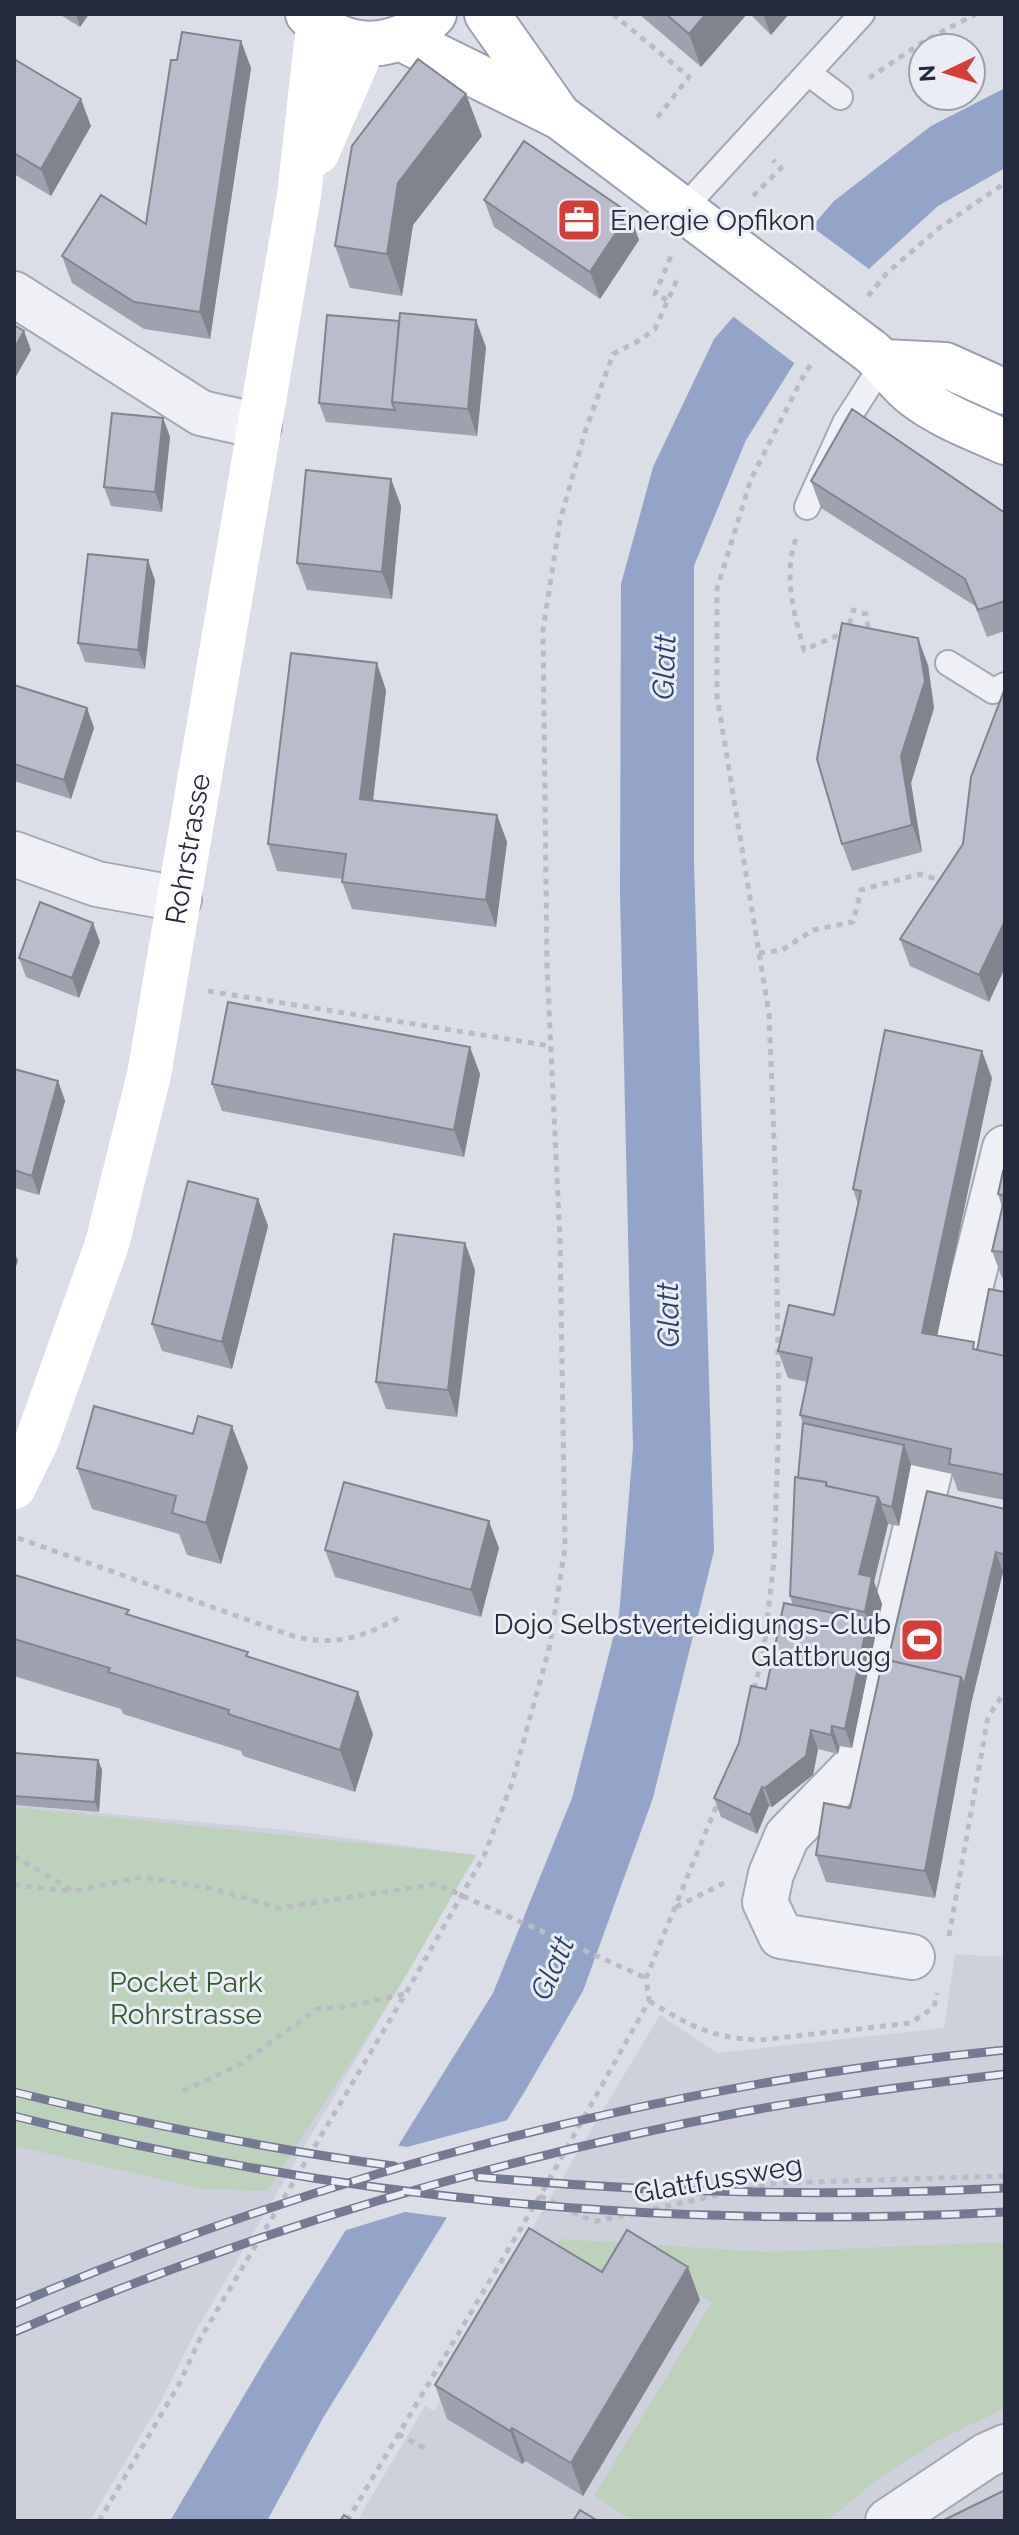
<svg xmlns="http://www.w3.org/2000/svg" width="1019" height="2535" font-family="Raleway,sans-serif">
<rect width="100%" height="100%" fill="#dcdee7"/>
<path fill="#ced0dc" d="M14 1805 286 1830 476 1855 194 2334 159 2405 90 2521H14Z
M955 1954 1005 1957V2521H357L425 2406 434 2411 497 2307 504 2282 535 2231 531 2230 660 2015 717 2053 944 2028Z"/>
<path fill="#bed1bc" d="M14 1807 476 1855 398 1989 267 2191 203 2189 14 2146Z
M561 2239 766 2252 1005 2242V2408L943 2438 882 2476 828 2520 634 2521 594 2496 712 2302 640 2262 617 2297 549 2258Z"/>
<path fill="#94a4c9" d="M1005 88V168L938 206 871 267 797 359 746 440 694 566V862L714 1551 653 1798 583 1991 525 2091 323 2418 267 2521H170L262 2365 493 1993 572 1798 619 1615 633 1448 620 894 621 584 653 467 714 339 834 201 931 126Z"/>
<path fill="#dcdee7" d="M808 224 873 272 798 366 730 314Z
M512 2119 451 2218 405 2212 340 2232 394 2145 407 2147Z"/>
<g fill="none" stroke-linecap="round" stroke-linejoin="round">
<g stroke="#a5a8b4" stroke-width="28">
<path id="lane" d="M808 73 840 97
M683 209 862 14
M807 507 845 423 884 362
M948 663 993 691 1005 685"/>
</g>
<g stroke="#a5a8b4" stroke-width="48">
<path id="street" d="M14 294 201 413 259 426
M14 854 97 884 179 899
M951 1364 1005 1148
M912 1957 781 1936 765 1902 771 1874 787 1836 859 1762 930 1469
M888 2521 987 2455 1005 2447"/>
</g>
<g stroke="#9aa0b3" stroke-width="48">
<path id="primary" d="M308 14C343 55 399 52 434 14
M487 14 558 115
M402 39 560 117 722 239
M869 350C886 363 897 382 914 395 941 416 974 428 1005 442
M884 362 945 365 1005 392"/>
</g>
<path stroke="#babcc5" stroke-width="5" stroke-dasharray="6 6" stroke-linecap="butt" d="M613 14 689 77 657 118
M869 78 926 40 976 14
M753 196 781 168 773 160
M868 296 887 273 939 228 1005 183
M667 300 655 294 671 256
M796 539C783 575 794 614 804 650L848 631 853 610 866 614 869 632
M759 953 782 950 813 930 853 922 861 890 920 874 943 881
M208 991 551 1046
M18 1538 296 1637C335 1646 364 1637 398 1618
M754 1689 763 1655 774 1561 779 1418 775 1164 769 1014 717 696V589L751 479 806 371 813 362
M14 1856 73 1891 142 1877 210 1888 279 1908 436 1884 646 1978
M14 1885 69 1891
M676 1907 724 1883
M949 1936 988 1717 1005 1692
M649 2001C691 2026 710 2038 760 2040L911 2023 934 2007 937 1993
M183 2091 239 2065 317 2009 344 2007 405 1994
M540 2196C560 2204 576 2217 597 2221L776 2183 1005 2176
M398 2434 426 2449
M99 2521 179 2384 200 2339 406 1993 484 1856 512 1783 549 1649 565 1548 560 1241 547 966 543 630 560 521 585 432 613 354 640 340 655 329 679 275
M347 2521 540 2196 649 2001 646 1978 718 1802"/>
<use href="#lane" stroke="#eef0f5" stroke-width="24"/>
<use href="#street" stroke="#eef0f5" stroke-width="44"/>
<g stroke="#fff" stroke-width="44">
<path d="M317 153 364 45"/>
<path id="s1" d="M14 1487 37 1440 107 1244 149 1075 299 195 318 25"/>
</g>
<use href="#primary" stroke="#fff" stroke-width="44"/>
<g stroke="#747a91" stroke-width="9">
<path id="rail" d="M14 2092C140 2123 266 2149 394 2166
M14 2116C339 2200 670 2230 1005 2212
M478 2177C653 2193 829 2197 1005 2188
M14 2305C328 2171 665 2084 1005 2050
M14 2332C247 2232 493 2160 742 2112 829 2096 917 2085 1005 2074"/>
</g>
<use href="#rail" stroke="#ebedf5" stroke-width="6" stroke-dasharray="18" stroke-linecap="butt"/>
<g stroke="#9aa0b3" stroke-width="48" stroke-linecap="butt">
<path id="primary-bridge" d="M722 239 869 350"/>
</g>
<use href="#primary-bridge" stroke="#fff" stroke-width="44"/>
</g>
<path fill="#9fa2ae" d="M59 14H89L80 27Z
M639 14H747L701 67Z
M750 14H789L771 35Z
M241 41 251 68 210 339 144 329 72 283 62 256 146 224 177 60Z
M14 59 91 126 51 196 14 174Z
M482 136 413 225 402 296 350 288 335 246Z
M484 200 629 213 639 240 600 299 494 227Z
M486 347 477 436 326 422 319 403Z
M163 418 170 437 162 512 111 506 104 487Z
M391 479 401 506 392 599 307 590 297 563Z
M811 481 1005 513V631L987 637 975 606 821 508Z
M155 580 145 669 85 662 78 643Z
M928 665 934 708 911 783 922 852 852 871 842 844Z
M14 685 87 708 94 728 71 799 14 781Z
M386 690 373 800 497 815 507 842 496 927 352 909 342 882V879L277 871 268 844Z
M963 844 989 1002 910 966 900 939Z
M100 942 79 998 26 977 19 958Z
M14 1069 58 1081 65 1101 39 1195 14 1188Z
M480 1074 464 1157 222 1111 212 1084Z
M992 1078 937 1336 977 1349 1005 1292V1500L958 1491 952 1474 911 1465 899 1526 888 1524 874 1582 882 1604 852 1748 839 1746 838 1754 818 1749 813 1775 772 1807 769 1806 757 1834 721 1817 714 1798 766 1689 793 1605 790 1596 803 1423 800 1415 807 1382 788 1378 778 1351 834 1315 858 1204 853 1189Z
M1005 1172V1278H1002L992 1251 1002 1207 998 1194Z
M258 1199 268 1226 232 1369 162 1351 152 1324Z
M465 1243 475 1270 457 1417 386 1409 376 1382Z
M248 1467 221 1564 187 1555 179 1534 92 1509 77 1468Z
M1005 1509V1572H1003L971 1704 935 1898 826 1882 816 1855 850 1808 888 1660Z
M499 1548 481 1617 335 1577 325 1550Z
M14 1577 131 1615 250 1658 373 1734 355 1792 243 1756 241 1751 123 1714 121 1709 14 1676Z
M14 1753 98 1760 102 1770 99 1812 14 1805Z
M602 2272 700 2300 583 2496 525 2461 522 2464 447 2419 435 2385Z"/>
<path fill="#82848d" d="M76 14H89L80 27Z
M706 14H747L701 67 689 34Z
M763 14H789L771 35Z
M241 41 251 68 210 339 200 312Z
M466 94 482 136 413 225 402 296 387 254 398 183Z
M81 99 91 126 51 196 41 169Z
M629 213 639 240 600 299 590 272Z
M476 320 486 347 477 436 468 409Z
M24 331 31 350 14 380V349Z
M163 418 170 437 162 512 155 492Z
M391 479 401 506 392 599 382 572Z
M148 560 155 580 145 669 138 650Z
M918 638 928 665 934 708 911 783 922 852 912 825 901 756Z
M377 663 386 690 370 826 360 799Z
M87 708 94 728 71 799 64 780Z
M497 815 507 842 496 927 486 900Z
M1005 921V968L989 1002 979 975Z
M93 923 100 942 79 998 72 978Z
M470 1047 480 1074 464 1157 454 1130Z
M982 1051 992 1078 932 1360 922 1333Z
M58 1081 65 1101 39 1195 32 1176Z
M258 1199 268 1226 232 1369 222 1342Z
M465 1243 475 1270 457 1417 448 1390Z
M14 1251 18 1261 14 1272Z
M232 1426 248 1467 221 1564 206 1523Z
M904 1445 911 1464 899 1526 892 1507Z
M878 1497 888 1524 874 1582 882 1604 852 1748 845 1729 868 1620 865 1612 859 1574Z
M489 1521 499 1548 481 1617 471 1590Z
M996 1552 1003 1572 971 1704 935 1898 925 1871 961 1677Z
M358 1692 373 1734 355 1792 340 1750Z
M832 1726 839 1746 838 1754 831 1735Z
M811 1730 818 1749 813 1775 772 1807 765 1788Z
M98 1760 102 1770 99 1812 95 1802Z
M762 1787 769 1806 757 1834 750 1815Z
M688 2267 700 2300 583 2496 571 2463Z
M512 2428 525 2461 522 2464 510 2431Z"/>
<path fill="#b9bcca" stroke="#82848d" stroke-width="2" d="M666 14H706L689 34Z
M182 32 241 41 200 312 134 302 62 256 101 195 146 224 171 60H177Z
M14 59 81 99 41 169 14 153Z
M418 59 466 94 398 183 387 254 335 246 352 146Z
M524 141 629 213 590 272 484 200Z
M400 313 476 320 468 409 392 402Z
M327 315 399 321 392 402 395 410 319 403Z
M14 325 24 331 14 349Z
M852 409 1005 513V601L978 610 965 579 811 481Z
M112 413 163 418 155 492 104 487Z
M306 470 391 479 382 572 297 563Z
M88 554 148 560 138 650 78 643Z
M842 623 918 638 925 681 901 756 912 825 842 844 817 759Z
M291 653 377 663 360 799 497 815 486 900 342 882 346 854 268 844Z
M14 685 87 708 64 780 14 764Z
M1005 688V921L979 975 900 939 963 844 971 777Z
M40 902 93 923 72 978 19 958Z
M228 1002 470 1047 454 1130 212 1084Z
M885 1030 982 1051 922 1333 974 1342 973 1349 1005 1356V1475L949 1464 951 1449 800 1415 812 1358 778 1351 789 1305 834 1315 861 1191 853 1189Z
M14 1069 58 1081 32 1176 14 1170Z
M1003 1171 1005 1172V1252L992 1251 1005 1196 998 1194Z
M188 1181 258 1199 222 1342 152 1324Z
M394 1234 465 1243 448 1390 376 1382Z
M989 1289 1005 1292V1356L977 1350Z
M94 1406 193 1434 198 1416 232 1426 206 1523 172 1513 176 1496 77 1468Z
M803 1423 904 1445 892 1507 881 1504 878 1497 827 1486 826 1482 798 1478Z
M795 1477 826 1482V1486L878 1497 859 1574 872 1577 865 1612 790 1596Z
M344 1482 489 1521 471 1590 325 1550Z
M927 1491 1005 1509V1555L996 1552 964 1685 961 1677 888 1660Z
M15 1575 129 1610 126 1614 248 1652 246 1656 358 1692 340 1750 228 1714 229 1710 108 1672 110 1668 14 1639Z
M784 1603 868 1620 845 1729 832 1726 831 1735 811 1730 806 1756 765 1788 762 1787 750 1815 714 1798 739 1743 751 1686 766 1689Z
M883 1659 961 1677 925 1871 816 1855 824 1803 850 1808Z
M14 1753 98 1760 95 1802 14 1796Z
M529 2228 602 2272 627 2230 688 2267 571 2463 512 2428 510 2431 435 2385Z
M1005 2490V2521H942Z
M580 2510 598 2521H573Z
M344 2515 353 2521H340Z"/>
<defs>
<g id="office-square" transform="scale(2.3)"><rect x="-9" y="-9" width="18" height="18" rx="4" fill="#d43d38" stroke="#ebedf5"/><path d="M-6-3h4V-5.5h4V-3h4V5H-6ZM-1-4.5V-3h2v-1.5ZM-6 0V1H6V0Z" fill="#fff"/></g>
<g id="stadium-square" transform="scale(2.3)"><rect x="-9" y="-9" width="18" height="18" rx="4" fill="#d43d38" stroke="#ebedf5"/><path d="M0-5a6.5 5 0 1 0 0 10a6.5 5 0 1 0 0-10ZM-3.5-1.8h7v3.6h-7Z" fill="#fff"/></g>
</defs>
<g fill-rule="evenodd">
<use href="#office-square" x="579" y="220"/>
<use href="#stadium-square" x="922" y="1640"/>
</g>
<g text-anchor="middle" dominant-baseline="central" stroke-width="6" stroke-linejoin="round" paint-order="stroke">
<g font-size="28" fill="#25293e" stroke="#ebedf5" text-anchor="start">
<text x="610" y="220">Energie Opfikon</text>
<text x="891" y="1624" text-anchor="end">Dojo Selbstverteidigungs-Club<tspan x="891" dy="32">Glattbrugg</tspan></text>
</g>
<g font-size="28" fill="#25293e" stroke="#ebedf5">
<text stroke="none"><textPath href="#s1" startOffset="664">Rohrstrasse</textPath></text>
<text transform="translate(718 2179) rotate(-10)">Glattfussweg</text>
</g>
<g font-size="28" fill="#325a32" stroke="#ebedf5">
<text x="186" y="1982">Pocket Park<tspan x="186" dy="32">Rohrstrasse</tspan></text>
</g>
<g font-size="30" font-style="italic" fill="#2d4073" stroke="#ebedf5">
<text transform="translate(664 667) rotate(-88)">Glatt</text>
<text transform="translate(668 1315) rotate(-91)">Glatt</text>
<text transform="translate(552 1968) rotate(-66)">Glatt</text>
</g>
</g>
<rect width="1019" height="2535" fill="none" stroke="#25293e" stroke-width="32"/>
<g transform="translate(947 72) rotate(266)"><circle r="38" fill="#ebedf5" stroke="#9c9fac" stroke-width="2"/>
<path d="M0-6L14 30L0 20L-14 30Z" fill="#d43d38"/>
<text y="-12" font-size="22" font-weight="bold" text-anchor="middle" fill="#25293e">N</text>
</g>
</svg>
